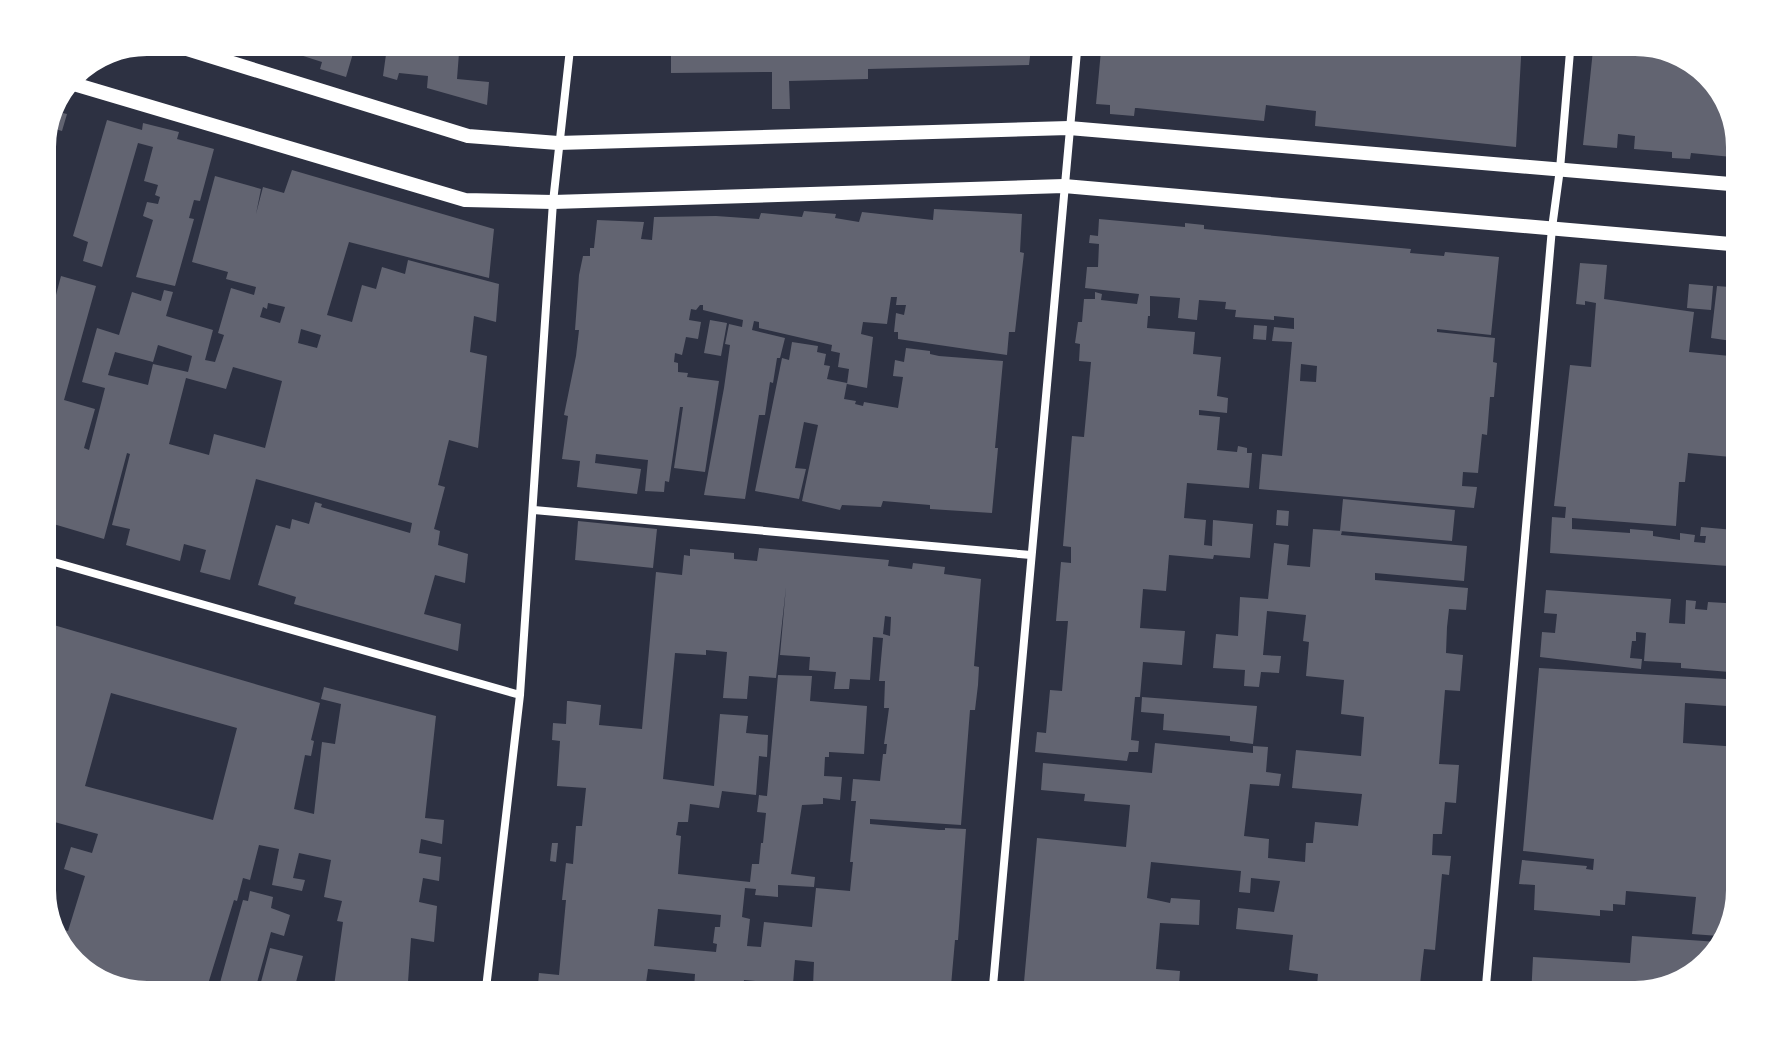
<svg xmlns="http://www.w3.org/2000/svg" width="1782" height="1037" font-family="Barlow,sans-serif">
<rect width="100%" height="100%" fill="#2d3142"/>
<path fill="#626471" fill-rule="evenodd" d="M253 40H357L346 77 320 69 322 62Z
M388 40H460L457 79 489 82 487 105 427 88 428 76 399 73 397 80 383 76Z
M671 40H1032L1029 65 868 69V79L789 81 790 109H772V72L671 73Z
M1102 40H1522L1516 147 1315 126 1316 111 1266 105 1264 121 1137 108H1135L1134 116 1110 114V105L1096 104Z
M1644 42 1688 54 1727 93 1742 140V158L1691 153 1690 159 1672 158V152L1634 149 1635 136 1618 134 1617 148 1583 145 1593 50 1642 54Z
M54 111 67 114 62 131 55 129 40 175V140Z
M107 120 142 130 143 123 179 132 177 139 214 149 200 201 194 200 189 218 194 219 175 286 136 277 153 220 143 216 147 202 158 204 160 197 155 195 158 185 144 181 153 147 138 143 102 267 83 261 88 242 73 236Z
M292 170 494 229 489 278 349 242 327 315 352 322 362 285 376 289 382 267 405 274 408 260 499 284 496 322 474 316 470 352 487 356 478 448 449 440 438 485 445 487 434 529 440 531 438 545 468 554 465 583 435 575 424 614 461 624 458 651 294 604 296 597 258 585 276 525 290 529 292 519 309 524 315 502 322 504 321 507 410 533 412 523 256 479 230 580 200 572 206 550 184 544 180 561 126 545 130 529 112 525 130 454 127 453 104 539 40 520V311L51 314 61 276 96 286 64 400 95 409 84 448 89 450 105 388 82 382 97 328 119 335 132 292 161 301 164 290 173 292 166 316 213 330 205 360 215 362 224 335 218 333 231 288 254 295 256 287 226 279 228 272 192 262 215 176 261 189 256 214 263 187 284 193ZM268 303 285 307 280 323 260 317 263 307 267 309ZM301 329 321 335 317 348 298 343ZM158 345 192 356 188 372 153 364 148 385 108 375 115 352 153 362ZM233 367 282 381 265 448 214 434 209 455 169 444 186 378 226 389Z
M934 209 1022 214 1020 252 1024 253 1015 332H1009L1007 355 898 339V332H894L896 313 904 315 906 305H896L897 297H891L887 324 863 322 861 334 873 337 867 388 847 384 849 369 838 367 840 353 831 351 832 345 759 328V322L754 321 752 330 785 338 780 358H777L773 383 770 382 765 415H759L745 499 704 495 724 388 730 345 725 344 729 324 742 327 743 320 703 310V305H700L696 310 691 309 689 320 701 322 698 339 686 337 682 355 675 353 674 362 678 363V372L688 373 687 377 719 381 705 472 674 468 683 407H680L669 482 665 481 664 492 645 491 648 460 596 454 595 463 641 469 637 494 577 487 580 461 562 459 568 416 564 415 576 356 579 330H575L579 275 583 256H590V248H594L597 220 644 222 641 239 652 240 654 217 716 216 759 219 761 213 802 217 804 211 836 214 835 218 859 222 862 212 933 220Z
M1099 219 1185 227V223L1204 225V229L1411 249 1410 253 1444 256 1445 252 1499 257 1491 335 1437 329V332L1495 338 1493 362 1497 363 1494 397H1490L1487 435 1482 434 1478 473 1463 472 1462 486 1477 487 1474 508 1259 489 1262 454 1282 456 1292 342 1272 341 1274 327 1294 329V318L1274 316V320L1235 317 1236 310 1225 309 1226 302 1199 300 1197 320 1178 318 1180 298 1150 296V316H1148L1147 328 1195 332 1193 354 1221 357 1217 396 1228 398 1227 413 1199 410V415L1220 417 1217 450 1237 452 1238 446 1247 448V453H1252L1249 488 1187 483 1184 518 1206 520 1204 545 1212 546 1213 520 1253 524 1250 558 1214 555 1213 559 1169 555 1166 591 1143 589 1140 628 1185 631 1182 665 1143 662 1140 697H1135L1131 740 1139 741 1138 752H1129L1127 761 1035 752 1037 732 1046 733 1050 690 1062 691 1068 621H1056L1061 562 1071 563V547L1063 546 1069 472 1072 436 1084 437 1091 362 1079 361 1080 344 1075 343 1078 322H1082L1084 299H1095V292L1102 294 1101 300 1137 304 1139 294 1085 288 1087 267H1098L1099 244 1089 243 1090 235 1098 236ZM1301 364 1317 366 1316 382 1300 381Z
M1580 263 1607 265 1604 299 1694 312 1689 352 1730 356 1732 341 1711 338 1717 286 1742 288V458L1688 453 1685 482H1679L1676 526 1572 518V529L1630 533V529L1653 531V536L1680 540V533L1695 535 1694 542 1705 543 1706 536H1700L1701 527 1734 530 1735 510H1742V567L1550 553 1552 517 1565 518 1566 507 1554 506 1570 365 1591 367 1596 303 1585 301V305L1576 304Z
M1689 284 1713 286 1711 310 1687 308Z
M710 320 727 323 721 356 704 353Z
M1254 325 1267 326 1266 340 1253 339Z
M792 342 818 346 817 352 826 354 824 365 830 366 827 379 847 383 844 399 856 401 855 404 863 406 864 402 898 408 903 377 893 376 895 360 904 362 906 348 930 351V354L939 356 1003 361 995 448H998L992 513 930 509V505L883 501 881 507 842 505 840 510 802 501 818 425 804 422 795 468 806 469 799 499 755 491 782 358 789 360Z
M1343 499 1455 510 1452 541 1340 531Z
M1277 510 1289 511 1288 526 1276 525Z
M578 521 657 529 653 568 575 560Z
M1313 529 1342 531 1341 535 1467 546 1464 581 1375 573V580L1468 588 1466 610 1449 609 1447 627 1446 653 1463 655 1460 691 1445 690 1439 764 1459 765 1456 803 1445 802 1442 834H1433L1432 855 1451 856 1449 875 1442 874 1435 950 1424 949 1420 984 1431 986 1430 997H1316L1318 974 1289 970 1293 935 1236 929 1238 908 1274 912 1280 881 1251 878 1250 893 1239 892 1241 871 1151 862 1147 898 1170 903 1171 898 1200 900 1199 925 1160 923 1156 969 1180 971 1178 997H1046L1047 984 1024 982 1037 838 1126 847 1130 805 1084 801 1085 794 1041 790 1043 763 1152 773 1155 743 1253 753V746L1268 747 1266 772 1281 774 1279 786 1250 784 1244 836 1269 839 1268 858 1305 862 1306 843H1313L1315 822 1358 826 1362 794 1292 788 1296 750 1361 756 1364 717 1341 714 1344 680 1306 676 1309 642 1303 641 1306 615 1267 611 1263 655 1281 656 1279 673 1261 672 1259 687 1244 686 1245 670 1213 668 1216 634 1238 636 1240 597 1268 599 1274 543 1289 545 1287 565 1310 567Z
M759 548 889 560 888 566 912 569 913 563 945 567 944 574 981 579 974 666 979 667 978 685 975 710H970L961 825 870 819V824L939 830H945V828L966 829 958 940H955L950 997H797L798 985 813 986 814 962 795 960 793 984 744 980 743 992 694 988 695 974 648 969 646 983 670 985 669 997H537L539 973 559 975 566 900H562L566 863 573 864 576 826H582L586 788 557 786 560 741 552 740 553 723 566 724 567 701H569L601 705 599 725 642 729 656 572 682 575 684 555 690 556V549L734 553V559L757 561ZM786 587 780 655 810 657 809 670 836 672 834 689H849L850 679 870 680 873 637 883 638 879 681H885L884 708H889L884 744H887L886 754H883L880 781 853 779 851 801H856L850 862H853L850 891 816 888 812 927 764 922 761 947 747 946 750 919 742 917 745 888 756 889 755 895 778 897V885L814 887 815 877 791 874 802 805 823 804V798L840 800 842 777 824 776 825 757H829V752L864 754 867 706 810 701 812 676 778 675 767 796 759 795 757 812 766 813 763 843H761L759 864H752L750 882 678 874 681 836 676 835 678 822H688L690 804 719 808 722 791 756 795 759 756 767 757 768 735 746 733 748 716 720 714 714 786 663 779 675 653 706 655V650L727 652 723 698 747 699 749 676 776 678ZM885 616 891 617 890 636 883 634ZM658 909 721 915 720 927H715L713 943 717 944 716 952 654 946Z
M1546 590 1671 599 1669 623 1685 624 1686 600 1696 601 1695 609 1707 610 1708 602 1742 604V673L1681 668V663L1644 661 1646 633 1636 632V641H1632L1630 658 1642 659 1641 669 1540 657 1542 632 1555 633 1557 614 1544 613Z
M40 621 320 703 311 740 314 741 311 756 305 755 294 809 314 814 322 742 335 744 341 704 321 699 324 687 436 716 425 818 444 820 442 844 421 839 419 853 441 857 439 881 423 878 419 902 437 906 434 942 411 938 407 997H322L324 984 334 986 343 922 337 921 342 901 324 897 331 860 299 853 293 878 305 880 302 891 283 887 272 885 279 849 259 845 250 880 243 878 237 901 234 900 204 997H147L94 983 55 944 49 926 68 931 85 876 64 869 71 847 92 853 98 834 40 818V688L42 680H40ZM111 693 237 728 213 820 85 786Z
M1539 668 1742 680 1741 707 1685 703 1683 743 1739 747V752H1742V865L1730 864 1728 900 1739 901 1728 943 1689 982 1636 997H1531L1533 957 1630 963 1632 936 1718 942 1719 936 1692 934 1696 897 1626 891 1625 905 1613 904V911L1600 910V916L1534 910 1535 885 1519 884 1522 860 1587 866 1586 869 1593 870 1594 859 1523 851Z
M1142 697 1257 706 1253 744 1230 741V736L1163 730 1164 714 1141 712Z
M552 843H558L556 862 550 861Z
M250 891 273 897 271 908 290 915 284 936 271 932 253 997H216L243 900 248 901Z
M270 948 303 956 292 997H257Z
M1195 990H1210V997H1195Z"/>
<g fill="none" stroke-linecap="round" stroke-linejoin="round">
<path stroke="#fff" stroke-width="8" d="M534 510 1031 555
M40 558 520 695
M485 997 520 695 553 202 571 40
M992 997 1078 40
M1485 997 1552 228 1560 169 1571 40"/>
<path stroke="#fff" stroke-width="14" d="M158 40 468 136 558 143 1069 128 1742 185
M67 82 465 200 553 202 1064 186 1742 245"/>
</g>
<path d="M0 0H1782V1037H0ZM147 54H1635A93 93 0 0 1 1728 147V890A93 93 0 0 1 1635 983H147A93 93 0 0 1 54 890V147A93 93 0 0 1 147 54Z" fill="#fff" fill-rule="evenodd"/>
<path fill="none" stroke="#fff" stroke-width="4" d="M147 54H1635A93 93 0 0 1 1728 147V890A93 93 0 0 1 1635 983H147A93 93 0 0 1 54 890V147A93 93 0 0 1 147 54Z"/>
</svg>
